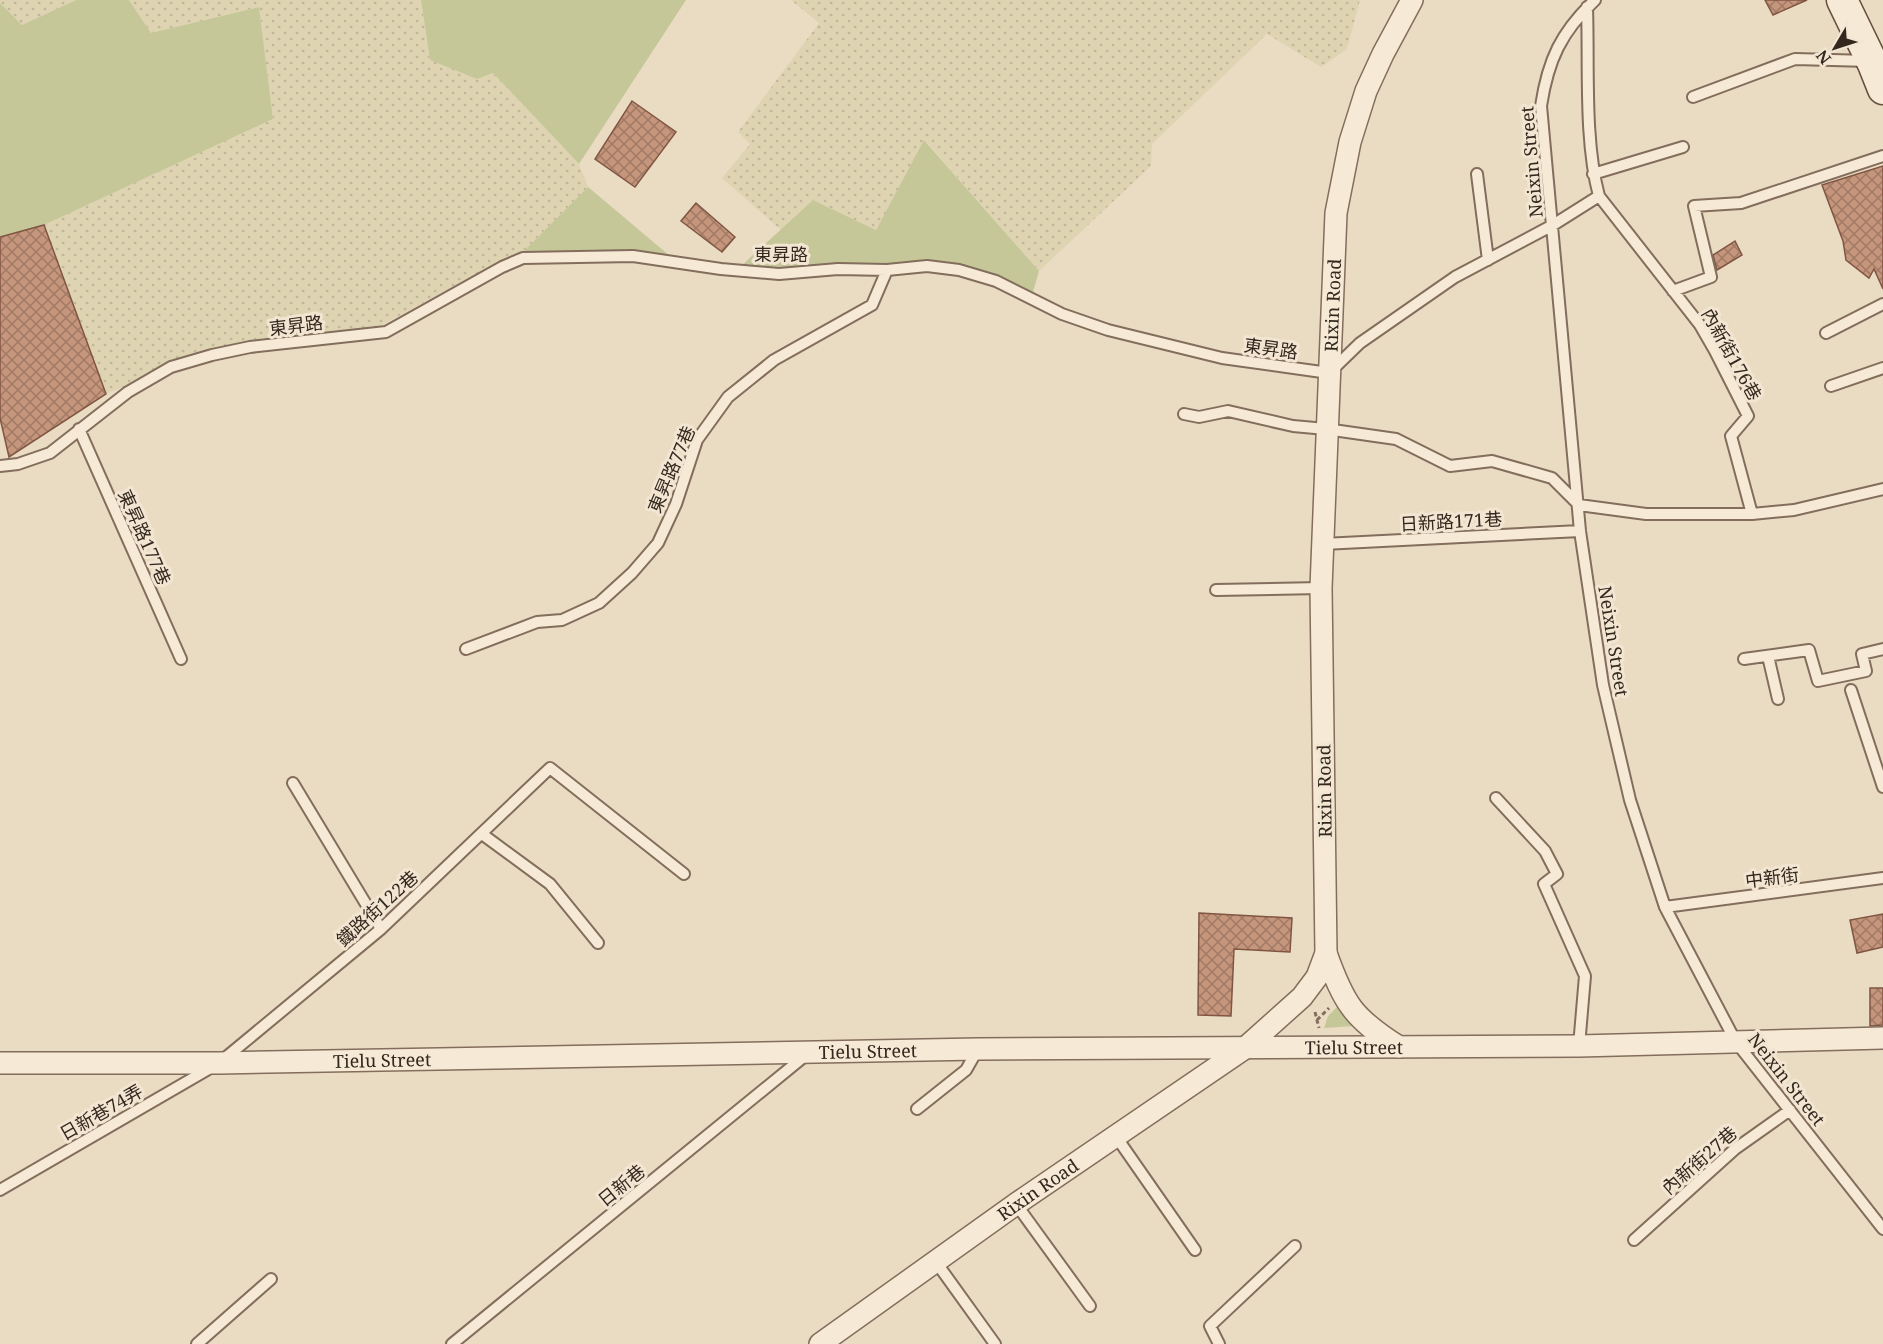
<svg xmlns="http://www.w3.org/2000/svg" width="1883" height="1344" font-family="'Noto Serif','Noto Sans TC',serif">
<defs>
<pattern id="farmland-dots" width="8" height="8" patternUnits="userSpaceOnUse" patternTransform="scale(1.5)"><rect width="8" height="8" fill="#dfd4b2"/><path d="M2 2h.1M6 6h.1" fill="none" stroke="#c0b699" stroke-width="1.8" stroke-linecap="round"/></pattern>
<pattern id="building-cross-hatch" width="8" height="8" patternUnits="userSpaceOnUse" patternTransform="scale(1.5)"><rect width="8" height="8" fill="#c5957c"/><path d="M0 0l8 8M0 8l8-8" fill="none" stroke="#a17a65"/></pattern>
</defs>
<rect width="100%" height="100%" fill="#eadbc3"/>
<path fill="url(#farmland-dots)" d="M0 0H76L22 25 0 3Z
M129 0H421L430 60 493 73 579 164 588 187 524 251 461 282 375 329 189 359 106 394 44 225 273 119 259 7 151 33Z
M791 0H1360L1347 49 1321 67 1267 34 1152 144 1151 166 1039 271 925 140 876 230 813 200 781 230 722 178 750 144 738 132 819 23Z"/>
<path fill="#c6c798" d="M76 0H129L151 33 259 7 273 119 44 225 0 237V3L22 25Z
M421 0H686L579 164 493 73 477 79 430 60Z
M924 140 1039 271 1031 299 959 271 741 266 813 200 876 230Z
M588 187 670 256 524 251Z
M1338 1006 1354 1026 1324 1028 1328 1016Z"/>
<path fill="url(#building-cross-hatch)" stroke="#805643" stroke-width="1.5" d="M1765 0H1807L1773 15Z
M632 101 676 132 635 187 595 159Z
M1883 166V289L1874 269 1869 278 1846 260 1843 241 1822 185Z
M696 203 735 237 722 252 681 221Z
M44 225 106 394 9 457 0 418V237Z
M1735 241 1742 255 1717 270 1713 255Z
M1199 913 1292 918 1290 952 1234 949 1231 1016 1198 1015Z
M1883 914V947L1857 953 1850 920Z
M1870 988H1883V1025L1870 1026Z"/>
<g fill="none" stroke-linecap="round" stroke-linejoin="round">
<g stroke="#836d5c" stroke-width="14">
<path id="lane" d="M1595 0C1561 32 1548 60 1541 106L1580 531 1603 685 1630 800 1665 907 1736 1042 1883 1229
M1587 7C1589 66 1584 140 1599 196L1700 325 1715 351 1748 416 1731 436 1752 514
M1693 97 1795 59 1869 61
M1477 174 1488 260
M1593 174 1683 147
M1673 291 1711 277 1694 206 1741 203 1883 156
M1826 333 1883 304
M1831 386 1883 368
M1184 414 1199 417 1228 411 1293 426 1326 429 1396 439 1450 466 1492 461 1552 478 1579 505 1646 514H1752L1794 510 1883 489
M79 429 181 659
M0 466 18 464 50 453 128 392 171 367 212 355 250 347 386 332 502 267 523 258 633 256 721 269 779 274 838 269 887 270 927 266 959 270 996 281 1062 314 1108 330 1222 358 1329 373 1360 343 1455 277 1553 225 1599 196
M1323 544 1580 531
M1216 590 1321 588
M466 649 537 622 562 620 599 603 632 573 658 543 676 504 697 440 728 397 774 360 872 305 887 270
M1768 656 1778 699
M1744 659 1809 650 1818 681 1866 671 1862 654 1883 649
M1851 690 1883 787
M293 783 381 929
M1496 798 1545 851 1557 874 1544 884 1585 976 1579 1046
M482 834 550 884 598 943
M1665 907 1883 878
M917 1109 966 1070 978 1049
M1115 1135 1195 1250
M0 1190 219 1063 381 929 550 768 684 874
M1016 1204 1090 1306
M1634 1240 1735 1149 1790 1110
M936 1262 995 1344
M197 1344 271 1279
M452 1344 806 1055
M1219 1344 1210 1326 1295 1246"/>
</g>
<g stroke="#836d5c" stroke-width="24">
<g id="street">
<path d="M1326 953C1344 1004 1353 1018 1399 1047"/>
<path id="s1" d="M0 1063H219L978 1049 1579 1046 1883 1038"/>
<path id="s2" d="M820 1344 1016 1204 1245 1048 1302 997 1317 977 1326 953 1321 588 1336 213 1350 142 1366 91 1383 54 1412 0"/>
</g>
</g>
<g stroke="#654f3f" stroke-width="33">
<path id="secondary" d="M1842 0 1873 64 1883 89"/>
</g>
<path stroke="#836d5c" stroke-width="3" stroke-dasharray="4.5 3" stroke-linecap="butt" d="M1315 1012 1319 1028
M1317 1020 1329 1008"/>
<use href="#lane" stroke="#f6ead6" stroke-width="10"/>
<use href="#street" stroke="#f6ead6" stroke-width="21"/>
<use href="#secondary" stroke="#f6ead6" stroke-width="30"/>
</g>
<g text-anchor="middle" dominant-baseline="central" stroke-width="6" stroke-linejoin="round" paint-order="stroke">
<g font-size="18" fill="#34271e" stroke="#f2e6d2">
<text transform="translate(1531 162) rotate(-95)">Neixin Street</text>
<text x="781" y="254">東昇路</text>
<text stroke="none"><textPath href="#s2" startOffset="1293">Rixin Road</textPath></text>
<text transform="translate(296 325) rotate(-7)">東昇路</text>
<text transform="translate(1271 348) rotate(8)">東昇路</text>
<text transform="translate(1732 354) rotate(61)">內新街176巷</text>
<text transform="translate(671 469) rotate(-67)">東昇路77巷</text>
<text transform="translate(1451 521) rotate(-3)">日新路171巷</text>
<text transform="translate(145 537) rotate(66)">東昇路177巷</text>
<text transform="translate(1614 641) rotate(81)">Neixin Street</text>
<text transform="translate(1324 791) rotate(-91)">Rixin Road</text>
<text transform="translate(1772 877) rotate(-7)">中新街</text>
<text transform="translate(377 908) rotate(-42)">鐵路街122巷</text>
<text stroke="none"><textPath href="#s1" startOffset="1354">Tielu Street</textPath></text>
<text stroke="none"><textPath href="#s1" startOffset="868">Tielu Street</textPath></text>
<text stroke="none"><textPath href="#s1" startOffset="382">Tielu Street</textPath></text>
<text transform="translate(1787 1079) rotate(52)">Neixin Street</text>
<text transform="translate(101 1112) rotate(-30)">日新巷74弄</text>
<text transform="translate(1699 1160) rotate(-41)">內新街27巷</text>
<text transform="translate(621 1185) rotate(-39)">日新巷</text>
<text stroke="none"><textPath href="#s2" startOffset="267">Rixin Road</textPath></text>
</g>
</g>
<g transform="translate(1835 48) rotate(231)" stroke="#f2e6d2" stroke-width="4.5" paint-order="stroke">
<path d="M0-4.5L10 22L0 15L-10 22Z" fill="#34271e"/>
<text y="-9" font-size="16" font-weight="bold" text-anchor="middle" fill="#34271e">N</text>
</g>
</svg>
